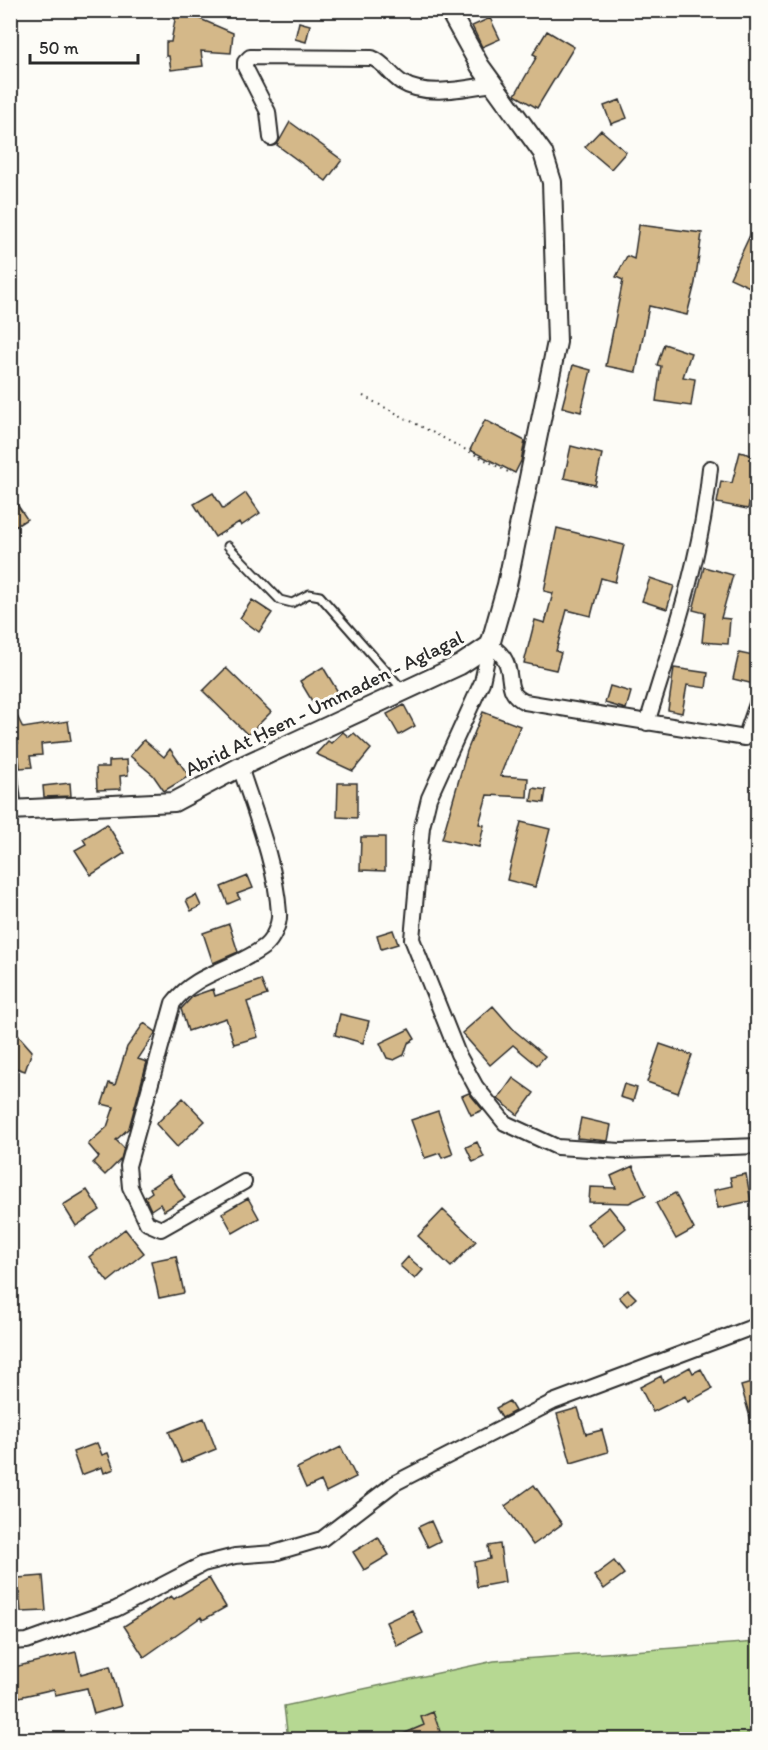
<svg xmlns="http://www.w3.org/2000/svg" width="768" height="1750" font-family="Itim,sans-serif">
<rect width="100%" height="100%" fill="#fdfcf7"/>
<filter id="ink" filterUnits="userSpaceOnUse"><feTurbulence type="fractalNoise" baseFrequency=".0167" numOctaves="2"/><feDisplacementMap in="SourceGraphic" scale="12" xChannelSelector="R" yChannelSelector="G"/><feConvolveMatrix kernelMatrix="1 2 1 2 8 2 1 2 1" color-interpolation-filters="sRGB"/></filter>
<g filter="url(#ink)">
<path fill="#b6d892" stroke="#70825e" stroke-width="1.5" d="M757 1642V1739H288L284 1706 494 1661Z"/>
<path fill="#d4b889" stroke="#2b2b2b" stroke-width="1.5" d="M176 14 198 18 233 33 231 53 201 51 203 66 171 70 169 56H166V42H171Z
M490 18 500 39 482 47 472 26Z
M299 22 310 25 306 42 295 39Z
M547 31 574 47 537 108 515 95 537 56 533 54Z
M620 100 627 118 611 124 604 106Z
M290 122 342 160 326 181 277 145Z
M601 130 626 152 611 169 585 147Z
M758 218V281L754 289 730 278Z
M639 225 702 233 695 283 687 315 649 306 636 372 606 366 623 280 616 277 627 256 634 259Z
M664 344 691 353 683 377 695 379 691 406 656 401 661 366 657 365Z
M573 365 591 370 581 412 562 407Z
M485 420 525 441 521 461 515 473 470 450Z
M571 446 602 454 595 485 564 478Z
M740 452 758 457V482L753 481 748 509 717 503 721 481 732 483Z
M213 493 223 509 246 493 260 513 241 526 239 522 215 537 194 504Z
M10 494 27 519 10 530Z
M557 528 624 545 615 582 601 578 591 616 567 610 556 651 561 653 556 670 524 663 535 620 545 623 553 593 544 591Z
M704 567 733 575 721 618 730 619 728 644 702 642 705 613 693 610Z
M650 578 674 586 667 609 642 601Z
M252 600 272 613 259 632 240 618Z
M739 653 758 657V685L733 679Z
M323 667 338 692 315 706 300 681Z
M226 668 271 712 248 735 203 691Z
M674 668 708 673 706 688 687 685 682 713 668 710Z
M610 686 631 692 626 709 605 703Z
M10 702 23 728 68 721 71 741 41 744 42 755 30 756 32 767 20 768 19 757H14L13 743H18L10 728Z
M404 705 415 726 399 735 387 714Z
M483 712 520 726 500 776 528 778 527 797 487 795 479 824 484 825 479 847 442 839 467 751Z
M343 732 349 737 354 733 371 749 353 771 316 754 328 741 331 743Z
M144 740 164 757 170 749 189 776 164 791 153 775 130 756Z
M127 760 128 775 120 776 121 789 97 790 96 767H109V761Z
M70 783 71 796 44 797 43 786Z
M338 783H357V818L337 817Z
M533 788 546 790 544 803 531 801Z
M521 822 550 829 535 887 507 880Z
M107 824 125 853 91 875 75 850 86 844 83 839Z
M361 837H385V871L360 870Z
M248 876 253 888 237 894 240 899 228 904 221 887Z
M196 895 201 906 191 911 186 900Z
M229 924 238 952 213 963 203 933Z
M393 930 398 944 381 949 377 935Z
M261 980 267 995 247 1002 258 1037 234 1044 226 1018 188 1031 181 1009 193 996 213 989 215 996Z
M493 1006 515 1031 545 1056 537 1065 513 1045 490 1065 462 1033Z
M340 1014 369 1021 363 1043 335 1035Z
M144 1023 156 1032 138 1059 147 1062 129 1128 116 1140 124 1148 121 1159 105 1175 93 1163 99 1157 88 1144 107 1127 114 1107 102 1104 109 1083 115 1085 127 1047Z
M10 1026 32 1051 25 1071 10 1066Z
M409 1029 415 1039 408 1043 404 1055 394 1060 387 1058 380 1043Z
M660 1044 692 1055 678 1093 647 1082Z
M513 1078 534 1093 518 1115 498 1099Z
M624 1084 637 1088 633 1101 620 1097Z
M469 1093 483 1110 471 1115 462 1096Z
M183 1098 205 1121 177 1147 156 1124Z
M438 1111 453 1154 442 1158 440 1153 425 1158 411 1120Z
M581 1118 611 1125 608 1141 577 1138Z
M477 1142 484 1157 473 1162 466 1147Z
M633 1166 646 1195 629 1203 589 1202 590 1187 616 1188 611 1176Z
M746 1174 751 1201 718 1208 714 1190 732 1186 730 1177Z
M170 1175 185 1198 164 1211 160 1204 151 1210 145 1197 152 1192 150 1188Z
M87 1190 100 1210 76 1226 63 1205Z
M675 1193 694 1229 676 1239 656 1203Z
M248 1198 259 1218 233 1233 222 1213Z
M609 1207 626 1228 604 1246 587 1224Z
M443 1210 476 1241 451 1267 418 1236Z
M125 1229 144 1253 108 1282 89 1257Z
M176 1256 184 1293 159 1298 151 1261Z
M408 1257 423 1270 415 1279 400 1266Z
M628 1290 636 1298 627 1306 619 1297Z
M690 1367 693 1373 701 1369 712 1389 688 1402 685 1396 653 1412 640 1387 661 1376 663 1382Z
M758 1381V1431H754L741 1386Z
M509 1401 515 1411 502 1418 496 1408Z
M578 1408 586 1434 602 1430 608 1452 571 1463 557 1414Z
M204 1418 216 1449 182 1463 169 1432Z
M97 1443 102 1455 108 1453 114 1469 104 1473 102 1467 81 1475 73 1452Z
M341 1447 356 1477 326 1492 321 1481 306 1488 297 1468Z
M534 1485 562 1524 533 1545 505 1506Z
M431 1521 440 1541 428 1547 418 1527Z
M378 1537 389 1555 364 1570 353 1552Z
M500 1544 505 1582 477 1587 474 1562 490 1559 488 1546Z
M614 1561 624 1574 604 1589 594 1576Z
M43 1576 46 1611 21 1612 18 1578Z
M209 1578 226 1607 203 1620 201 1617 144 1657 124 1626 171 1596 174 1599Z
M412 1610 423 1633 397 1646 386 1622Z
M76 1652 81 1674 110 1666 121 1706 94 1714 87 1688 55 1695 54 1689 19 1697 17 1691 10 1695V1668Z
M433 1712 443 1740H389L424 1725 421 1717Z"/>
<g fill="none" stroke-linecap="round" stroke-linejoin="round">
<g stroke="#2b2b2b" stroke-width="11">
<path id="lane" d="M228 546 280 600 292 603 309 594 320 596 403 690"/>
</g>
<g stroke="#2b2b2b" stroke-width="18">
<path id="street" d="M271 138 268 112 245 67V62L250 57 372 58C385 63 389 74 401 82 426 98 466 88 493 84
M758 701 745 738 525 702C497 689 523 666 490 645L482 682 429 798 422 827 412 939 458 1054 476 1087 505 1123 557 1147 621 1151 758 1146
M647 723C673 639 702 556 710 468
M240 767C255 813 276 865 279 913 280 924 273 939 265 946 236 969 196 972 173 1003L128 1166 130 1187 147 1223 161 1229 244 1182
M10 776 14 809
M10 1642 27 1641 116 1609 203 1564 235 1556 274 1553 322 1539 395 1483 553 1402 758 1325"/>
</g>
<g stroke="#2b2b2b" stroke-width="22">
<path id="secondary" d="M10 810 174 802 240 767 460 665 490 645 507 585 557 342 552 182 543 153 480 66 449 10"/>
</g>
<path stroke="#2b2b2b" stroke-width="2" stroke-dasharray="1.5 4.5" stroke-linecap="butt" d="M363 396 512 474"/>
<use href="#lane" stroke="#fdfcf7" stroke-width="7"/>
<use href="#street" stroke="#fdfcf7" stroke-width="14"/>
<use href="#secondary" stroke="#fdfcf7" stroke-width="18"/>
</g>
</g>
<g text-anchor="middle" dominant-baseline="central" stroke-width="6" stroke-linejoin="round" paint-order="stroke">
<g font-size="20" fill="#2b2b2b" stroke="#fdfcf7">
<text transform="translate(324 703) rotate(-26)">Abrid At Ḥsen - Ummaden - Aglagal</text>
</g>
</g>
<rect width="768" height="1750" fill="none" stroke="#fdfcf7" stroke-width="36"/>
<rect x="18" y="18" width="732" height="1714" fill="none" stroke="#2b2b2b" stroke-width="2" filter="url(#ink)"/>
<path d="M30 54v9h108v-9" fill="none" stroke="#2b2b2b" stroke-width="3"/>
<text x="39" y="54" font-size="18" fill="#2b2b2b" stroke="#fdfcf7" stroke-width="4.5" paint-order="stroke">50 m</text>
</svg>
